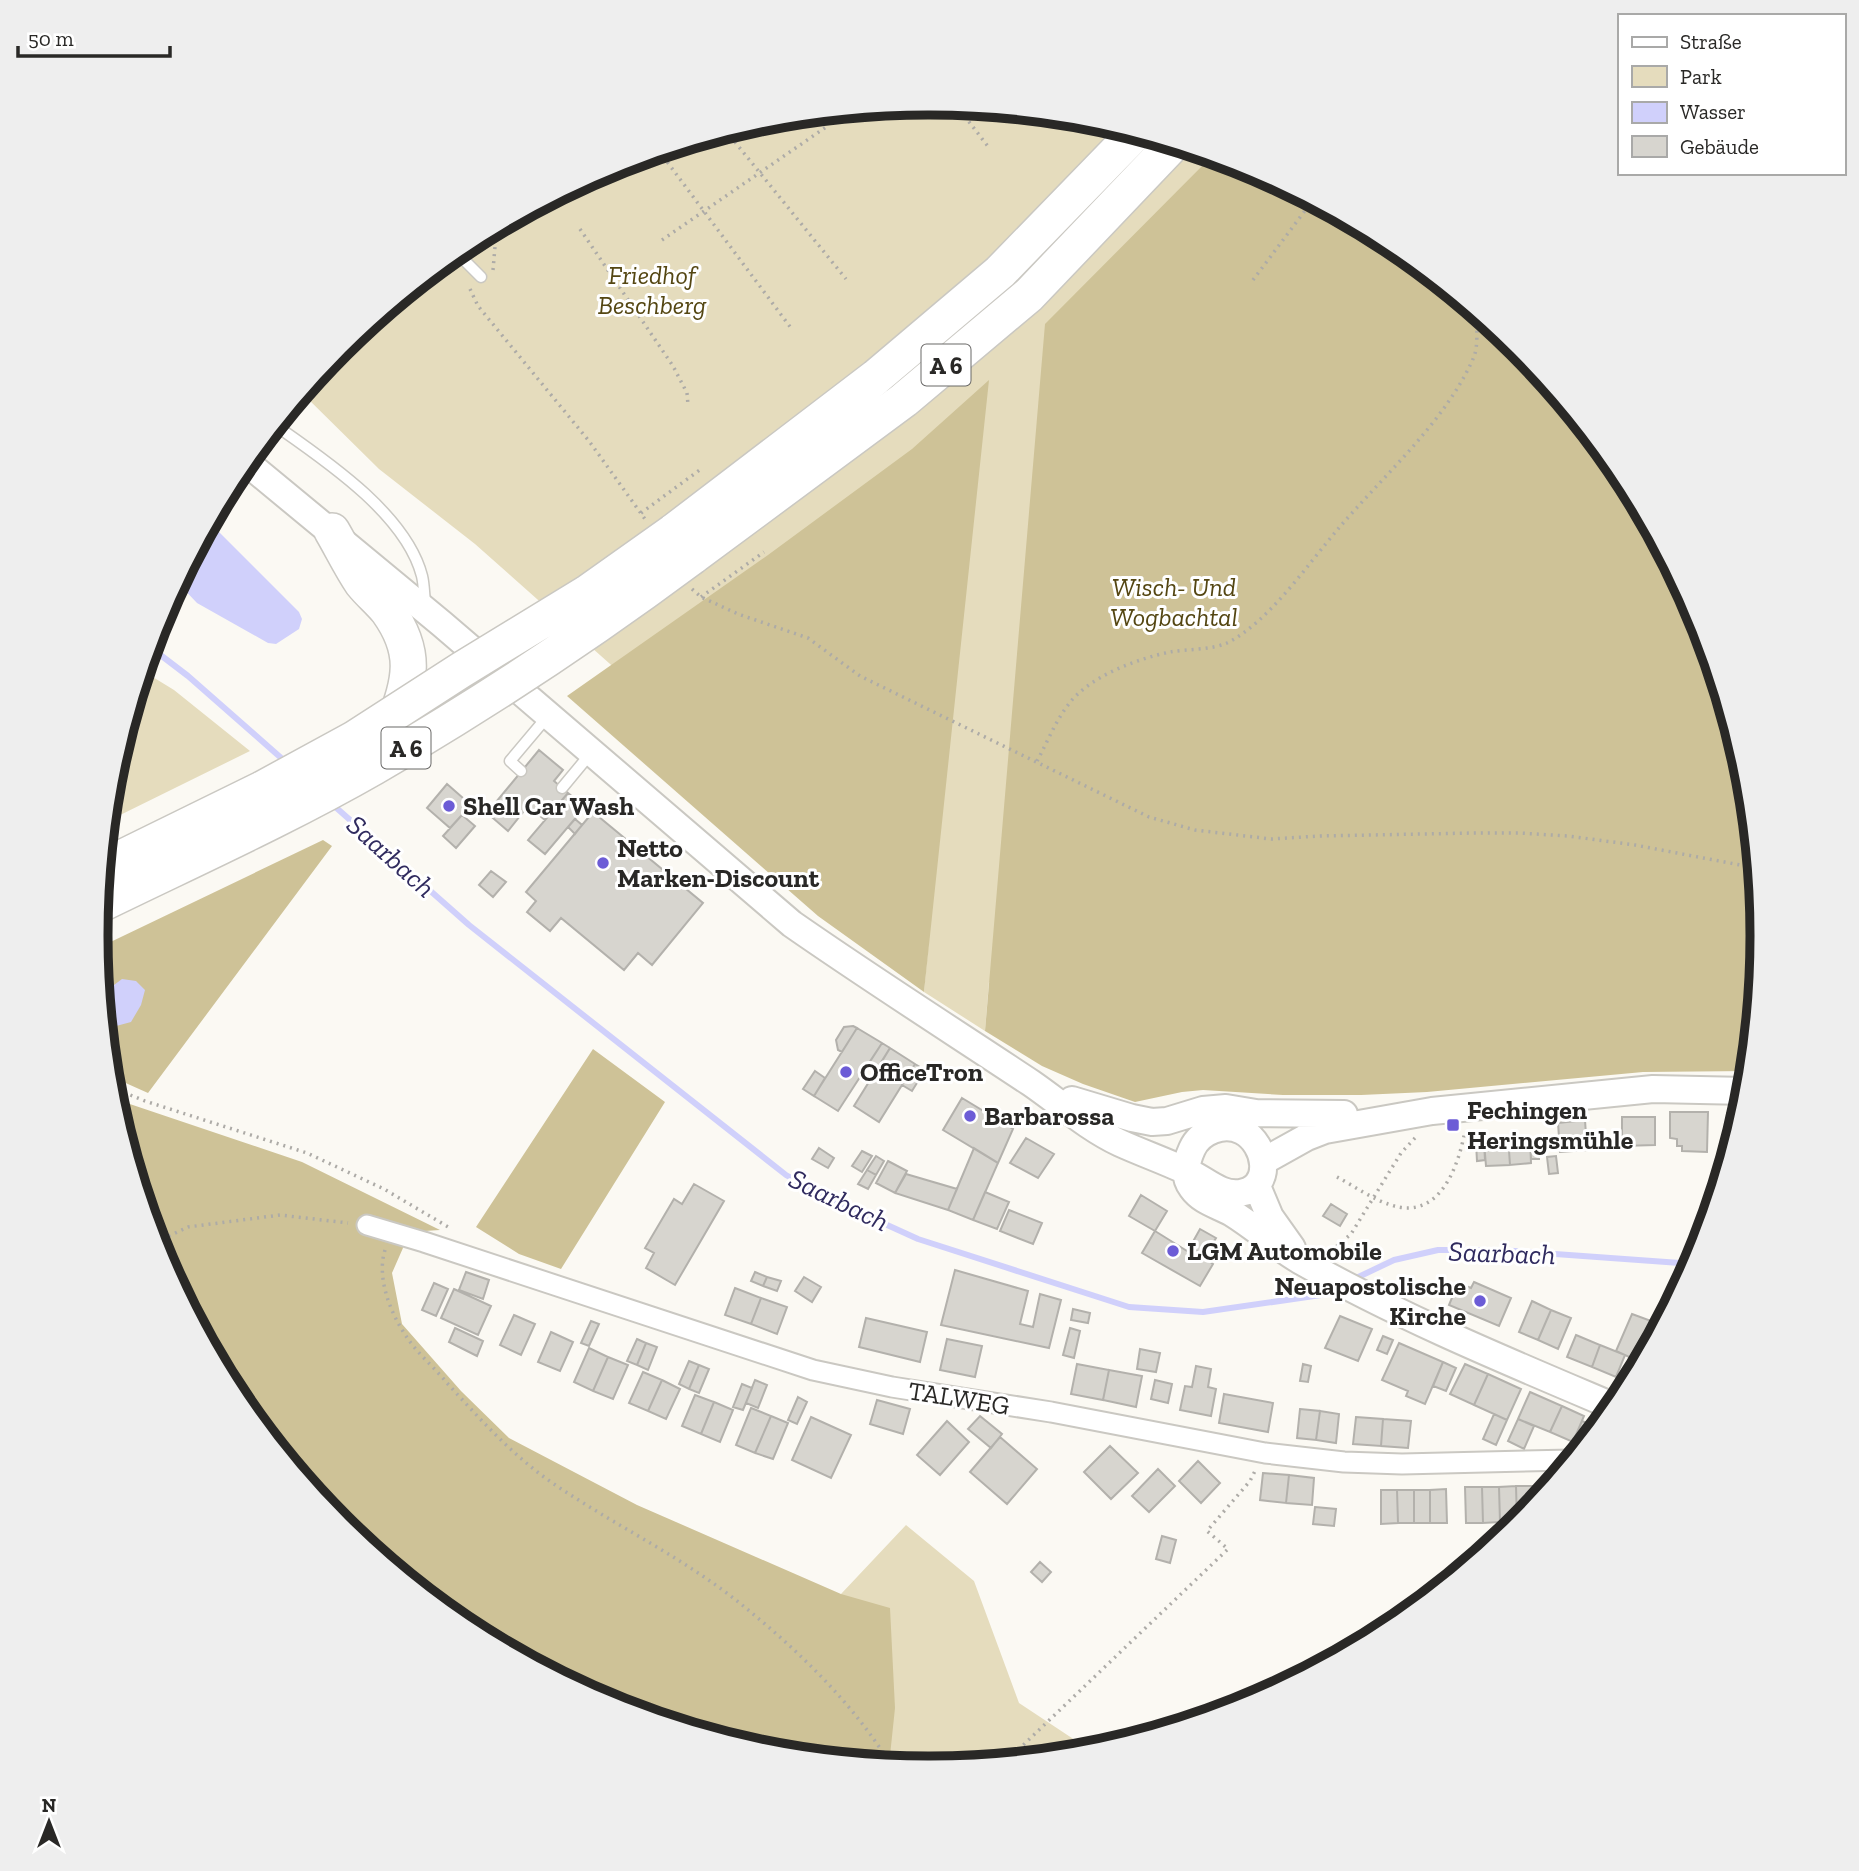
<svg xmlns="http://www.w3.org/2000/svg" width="1859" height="1871" font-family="'Zilla Slab',serif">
<rect width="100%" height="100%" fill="#fbf9f3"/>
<path fill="#e5dcbd" d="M930 102 1092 118 1249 166 1393 243 1519 347 1623 473 1699 617 1747 773 1763 936 1754 1022 989 982 985 1031 924 992 929 940 745 784 475 544 379 469 302 393 341 346 467 242 611 166 767 118Z
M143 671 174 690 250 751 108 821 112 773Z
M906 1525 974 1581 1019 1703 1093 1752 929 1769 881 1764 841 1594Z
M1448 1583 1392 1629 1305 1675 1414 1595Z"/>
<path fill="#cec297" d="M1213 155 1249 166 1393 243 1519 347 1623 473 1699 617 1747 773 1763 936 1749 1071 1643 1072 1427 1092 1361 1095H1283L1203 1090 1182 1092 1135 1102 1083 1084 1042 1066 985 1031 1045 324Z
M989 380 924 992 818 916 567 696 768 555 912 449Z
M323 840 332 846 148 1093 110 1076 98 948Z
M593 1049 665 1102 561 1269 519 1254 476 1227Z
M112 1098 302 1162 440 1230 410 1232 392 1273 402 1324 461 1391 509 1438 637 1505 841 1594 890 1608 895 1708 889 1765 767 1753 610 1705 466 1628 340 1524 236 1398 160 1254Z"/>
<path fill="#d0d0fb" d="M213 518 219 532 299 612 302 619 299 629 276 644 268 643 197 603 178 583Z
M122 979 136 981 145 990 141 1005 131 1022 105 1029 102 994Z"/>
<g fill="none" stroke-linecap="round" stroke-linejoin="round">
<path stroke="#d0d0fb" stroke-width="6" d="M150 647 188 676 288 764
M332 804 469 925 786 1175 819 1194 918 1239 1129 1307 1203 1312 1321 1295 1336 1288
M1352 1280 1394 1260 1438 1250H1500L1694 1264"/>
</g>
<path fill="#d7d5cf" stroke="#b3b1ac" stroke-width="2" d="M539 750 563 770 554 781 568 793 545 820 528 806 508 831 487 813Z
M447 784 471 805 450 828 427 808Z
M568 793 585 807 545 854 528 840Z
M593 812 703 903 652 965 638 953 624 970 561 918 550 931 527 912 536 901 526 892Z
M462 815 475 826 456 848 443 836Z
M575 819 582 825 575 834 568 827Z
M491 871 506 882 493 897 479 885Z
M853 1026 857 1028 842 1052 838 1050 836 1040 844 1027Z
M857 1028 882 1043 838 1111 814 1096Z
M882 1043 890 1048 876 1071 867 1066Z
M890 1048 915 1064 879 1122 854 1106Z
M915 1064 925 1070 912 1091 902 1085Z
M815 1071 825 1078 814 1096 803 1089Z
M962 1098 1013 1129 998 1163 943 1130Z
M1670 1112H1708L1707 1152 1682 1151V1146H1677V1139L1670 1138Z
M1727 1113 1742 1114 1735 1137 1726 1136Z
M1622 1117H1655V1145L1622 1146Z
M1585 1120 1587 1150 1560 1152 1558 1123Z
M1519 1135V1140L1530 1139 1531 1163 1510 1165 1508 1136Z
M1508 1136 1510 1165 1486 1166 1484 1142 1498 1141 1497 1137Z
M1026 1138 1054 1154 1038 1178 1010 1163Z
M1530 1139H1538L1539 1159H1531Z
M1484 1142 1485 1160 1477 1161 1476 1143Z
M819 1148 834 1158 828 1168 812 1159Z
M974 1148 998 1163 973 1220 948 1210Z
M862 1151 872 1156 862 1172 852 1166Z
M876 1156 884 1161 876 1175 867 1170Z
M1556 1156 1558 1173 1549 1174 1547 1157Z
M888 1161 907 1171 895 1193 876 1183Z
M867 1170 876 1175 868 1189 858 1184Z
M906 1174 957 1189 948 1210 895 1193Z
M694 1184 724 1201 675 1285 646 1268 654 1253 645 1248 674 1199 682 1204Z
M985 1192 1009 1202 997 1229 973 1220Z
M1141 1195 1167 1211 1155 1231 1129 1216Z
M1331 1204 1347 1214 1340 1226 1323 1216Z
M1009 1210 1042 1223 1033 1244 1000 1231Z
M1200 1229 1216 1238 1205 1256 1190 1247Z
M1155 1231 1187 1251 1190 1247 1213 1264 1200 1286 1142 1253Z
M955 1270 1028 1291 1020 1324 1033 1327 1040 1294 1061 1300 1049 1348 941 1325Z
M466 1272 489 1280 483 1299 459 1290Z
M755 1272 767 1277 763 1286 751 1281Z
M767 1277 781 1281 777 1291 763 1286Z
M804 1277 821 1287 812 1302 795 1291Z
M1474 1282 1511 1298 1499 1326 1449 1305 1458 1283 1471 1288Z
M434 1283 448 1289 436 1316 422 1310Z
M735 1288 761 1298 751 1324 725 1315Z
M454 1289 491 1306 478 1335 441 1318Z
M761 1298 787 1307 777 1334 751 1324Z
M1532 1301 1551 1310 1538 1340 1519 1332Z
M1073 1309 1090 1313 1088 1323 1071 1320Z
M1551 1310 1571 1318 1558 1349 1538 1340Z
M1632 1314 1654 1322 1638 1361 1616 1351Z
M514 1315 535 1324 521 1355 500 1345Z
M1340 1316 1372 1329 1358 1361 1325 1348Z
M866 1318 927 1332 920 1362 859 1347Z
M591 1321 599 1324 589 1346 581 1343Z
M455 1328 483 1341 477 1356 449 1342Z
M1070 1328 1080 1331 1074 1358 1063 1355Z
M551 1332 573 1342 560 1371 538 1362Z
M1576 1335 1600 1345 1592 1367 1567 1357Z
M1383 1336 1393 1340 1387 1354 1377 1350Z
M637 1339 646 1343 637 1365 627 1361Z
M947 1339 982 1346 975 1377 940 1370Z
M646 1343 657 1347 648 1370 637 1365Z
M1399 1343 1443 1362 1425 1404 1406 1396 1408 1391 1382 1380Z
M1600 1345 1625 1355 1616 1377 1592 1367Z
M589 1348 608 1357 593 1391 574 1382Z
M1140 1349 1160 1353 1156 1372 1137 1369Z
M608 1357 628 1365 613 1399 593 1391Z
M689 1361 699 1365 689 1389 679 1384Z
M1443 1362 1456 1368 1446 1391 1433 1386Z
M1077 1364 1109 1370 1103 1400 1071 1394Z
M1303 1364 1311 1366 1308 1382 1300 1381Z
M1465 1364 1488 1374 1474 1405 1450 1394Z
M699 1365 709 1369 699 1393 689 1389Z
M1196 1366 1211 1369 1208 1387 1216 1389 1211 1416 1180 1410 1185 1386 1192 1387Z
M1109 1370 1142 1376 1136 1407 1103 1400Z
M643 1372 662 1380 648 1411 629 1403Z
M1488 1374 1521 1389 1507 1420 1474 1405Z
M662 1380 680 1389 666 1419 648 1411Z
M755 1380 767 1385 758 1408 746 1403Z
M1155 1380 1172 1384 1168 1403 1151 1399Z
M742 1384 752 1388 743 1410 733 1407Z
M1530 1392 1562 1406 1550 1432 1518 1419Z
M1224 1394 1273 1403 1268 1432 1219 1423Z
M695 1395 714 1402 701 1434 682 1426Z
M798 1397 807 1402 797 1424 788 1420Z
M877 1400 910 1409 903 1434 870 1424Z
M714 1402 733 1410 720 1442 701 1434Z
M1562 1406 1584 1416 1573 1442 1550 1432Z
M751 1408 771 1416 755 1453 736 1445Z
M1300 1409 1320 1411 1316 1440 1297 1438Z
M1320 1411 1339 1414 1336 1443 1316 1440Z
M1494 1414 1507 1420 1496 1445 1483 1439Z
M771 1416 788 1423 773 1459 755 1453Z
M980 1416 1002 1434 991 1448 968 1429Z
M811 1417 851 1435 831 1478 792 1460Z
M1356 1417 1383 1419 1381 1446 1353 1444Z
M1383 1419 1411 1421 1408 1448 1381 1446Z
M1518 1419 1534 1426 1524 1449 1508 1441Z
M947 1421 969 1442 940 1475 917 1455Z
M1582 1421 1594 1426 1588 1440 1576 1435Z
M1000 1437 1037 1469 1007 1504 970 1472Z
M1110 1446 1138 1473 1111 1499 1084 1472Z
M1198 1461 1220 1483 1201 1503 1179 1481Z
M1158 1469 1175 1486 1149 1512 1132 1496Z
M1263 1473 1289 1475 1286 1503 1260 1500Z
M1289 1475 1314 1478 1312 1505 1286 1503Z
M1516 1486H1533L1534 1506 1521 1522H1517Z
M1516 1486 1517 1522H1500L1499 1487Z
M1465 1487H1482L1483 1523H1466Z
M1482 1487H1499L1500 1522 1483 1523Z
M1446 1489 1447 1523H1430V1490Z
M1381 1490H1397L1398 1523 1381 1524Z
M1397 1490H1414V1523H1398Z
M1414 1490H1430V1523H1414Z
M1315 1507 1336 1509 1334 1526 1313 1524Z
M1162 1536 1176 1540 1170 1563 1156 1559Z
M1040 1562 1051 1572 1042 1582 1031 1572Z"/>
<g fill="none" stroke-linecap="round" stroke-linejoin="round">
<g stroke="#cac8c2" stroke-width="13">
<path id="service" d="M456 252 481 277
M275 425C325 460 406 514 422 576 424 584 424 594 425 603
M521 771 510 761 547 717
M562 788 591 753"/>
</g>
<g stroke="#cac8c2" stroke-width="23">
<path id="minor" d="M367 1225 424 1242 813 1370 892 1387 1051 1412 1265 1453 1344 1462 1402 1464 1571 1460"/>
</g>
<g stroke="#cac8c2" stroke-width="30">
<path id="secondary" d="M246 462 442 624 792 924C871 979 951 1030 1031 1083 1060 1103 1088 1128 1120 1143 1142 1153 1165 1161 1186 1171 1204 1178 1220 1196 1240 1193 1274 1188 1267 1144 1242 1131 1224 1122 1200 1131 1192 1149 1186 1162 1183 1176 1192 1188 1202 1202 1218 1205 1232 1213 1256 1228 1277 1247 1301 1261 1402 1318 1509 1362 1615 1407
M1072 1100 1132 1118 1152 1122 1167 1121 1203 1110 1226 1108 1256 1113 1344 1114
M1264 1161 1307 1137 1325 1130 1432 1111 1653 1089 1747 1091
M1257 1186 1270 1217 1292 1248"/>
</g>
<g stroke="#cac8c2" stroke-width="38">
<path id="motorway" d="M332 531C342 548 351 567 362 583 370 593 380 601 388 611 418 653 410 680 394 724
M673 532 876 377 1000 272 1136 132
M692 557 904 400 1029 295 1174 143"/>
</g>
<path stroke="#adaba7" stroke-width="3.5" stroke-dasharray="2 5" stroke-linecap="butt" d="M956 105 990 149
M726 131 846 279
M659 151 791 328
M580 229 673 366 687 393 688 405
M662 240 829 125
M493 270 496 235 500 225
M1253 280 1313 200
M470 289 478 306 589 441 645 519
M641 513 701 469
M692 589 701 597 738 614 808 638 860 676 1149 817 1195 830 1271 839 1320 836 1474 833H1519L1568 836 1635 845 1756 868
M701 597 764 552
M1037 761C1047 743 1055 722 1068 705 1088 677 1136 659 1170 652 1187 649 1211 650 1227 643 1268 623 1308 564 1338 529 1382 477 1445 422 1473 359 1479 347 1476 326 1477 312
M111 1087 145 1101 307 1153 384 1189 450 1228
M1337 1177C1354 1186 1374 1200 1391 1205 1439 1221 1458 1168 1465 1131
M156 1242 188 1227 280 1215 348 1223
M385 1250C376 1278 391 1315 408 1339 419 1355 435 1368 447 1383 479 1418 511 1454 551 1482 615 1526 687 1559 747 1609 801 1653 854 1705 891 1765
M1331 1251 1351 1234 1401 1153 1415 1138
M1010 1761 1017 1751 1228 1549 1207 1531 1250 1481 1256 1469"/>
<use href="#service" stroke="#fff" stroke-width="10"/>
<use href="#minor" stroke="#fff" stroke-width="19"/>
<use href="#secondary" stroke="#fff" stroke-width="26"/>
<use href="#motorway" stroke="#fff" stroke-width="35"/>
<g stroke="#cac8c2" stroke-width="38" stroke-linecap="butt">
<path id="motorway-bridge" d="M103 867 262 789 354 739 461 670 587 593 673 532
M99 905C191 860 285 818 374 767 484 703 590 633 692 557"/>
</g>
<use href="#motorway-bridge" stroke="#fff" stroke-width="35"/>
</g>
<g fill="#6c5cd6" stroke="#fff" stroke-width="2.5">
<circle cx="449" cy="806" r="7"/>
<circle cx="603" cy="863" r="7"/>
<circle cx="846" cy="1072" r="7"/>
<circle cx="970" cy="1116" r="7"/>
<rect x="1446" y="1118" width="14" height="14" rx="3.5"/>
<circle cx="1173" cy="1251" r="7"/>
<circle cx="1480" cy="1301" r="7"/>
</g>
<g text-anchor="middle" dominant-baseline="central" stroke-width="6" stroke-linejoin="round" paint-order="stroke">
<g fill="#fff" stroke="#696867" stroke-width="2">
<rect x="921.5" y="344.5" width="49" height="41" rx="5"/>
<rect x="381.5" y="727.5" width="49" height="41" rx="5"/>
</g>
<g font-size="24" font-weight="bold" fill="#292826">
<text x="946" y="365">A 6</text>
<text x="406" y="748">A 6</text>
</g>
<g font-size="26" font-style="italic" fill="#544612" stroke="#fff">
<text x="652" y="275">Friedhof<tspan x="652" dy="30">Beschberg</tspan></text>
<text x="1174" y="587">Wisch- Und<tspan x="1174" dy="30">Wogbachtal</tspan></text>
</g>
<g font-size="26" font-weight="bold" fill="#292826" stroke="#fff" text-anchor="start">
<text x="463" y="806">Shell Car Wash</text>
<text x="617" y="848">Netto<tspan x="617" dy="30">Marken-Discount</tspan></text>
<text x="860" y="1072">OfficeTron</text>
<text x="1467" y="1110">Fechingen<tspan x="1467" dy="30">Heringsmühle</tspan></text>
<text x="984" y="1116">Barbarossa</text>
<text x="1187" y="1251">LGM Automobile</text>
<text x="1466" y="1286" text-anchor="end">Neuapostolische<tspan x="1466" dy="30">Kirche</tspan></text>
</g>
<g font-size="26" fill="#292826" stroke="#fff">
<text transform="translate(959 1398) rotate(9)">TALWEG</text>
</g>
<g font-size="28" font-style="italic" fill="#302b5f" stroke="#fff">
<text transform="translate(391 856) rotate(42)">Saarbach</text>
<text transform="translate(839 1200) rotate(26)">Saarbach</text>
<text transform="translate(1502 1253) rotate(2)">Saarbach</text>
</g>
</g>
<path d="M0 0H1859V1871H0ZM928 115H930A820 820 0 0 1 1750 935V936A820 820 0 0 1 930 1756H928A820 820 0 0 1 108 936V935A820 820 0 0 1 928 115Z" fill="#eee" fill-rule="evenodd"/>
<path fill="none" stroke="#292826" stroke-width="9" d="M928 115H930A820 820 0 0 1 1750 935V936A820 820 0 0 1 930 1756H928A820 820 0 0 1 108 936V935A820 820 0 0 1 928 115Z"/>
<rect x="1618" y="14" width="228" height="161" fill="#ffffff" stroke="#a9a9a8" stroke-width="2"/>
<rect x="1632" y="37" width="35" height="10" fill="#ffffff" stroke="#a9a9a8" stroke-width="2"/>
<text x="1680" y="49" font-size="21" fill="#292826">Straße</text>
<rect x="1632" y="66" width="35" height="21" fill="#e5dcbd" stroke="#a9a9a8" stroke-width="2"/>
<text x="1680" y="84" font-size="21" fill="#292826">Park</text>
<rect x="1632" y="102" width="35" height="21" fill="#d0d0fb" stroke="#a9a9a8" stroke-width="2"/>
<text x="1680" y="119" font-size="21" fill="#292826">Wasser</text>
<rect x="1632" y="136" width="35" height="21" fill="#d7d5cf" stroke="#a9a9a8" stroke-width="2"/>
<text x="1680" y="154" font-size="21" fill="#292826">Gebäude</text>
<g transform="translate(49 1822)" stroke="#ffffff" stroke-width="5" paint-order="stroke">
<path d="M0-5L12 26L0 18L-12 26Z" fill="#292826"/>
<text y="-10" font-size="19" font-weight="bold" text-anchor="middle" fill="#292826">N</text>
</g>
<path d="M18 46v10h152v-10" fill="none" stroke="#292826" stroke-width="3.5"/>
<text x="28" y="46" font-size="21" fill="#292826" stroke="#ffffff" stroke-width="5" paint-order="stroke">50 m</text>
</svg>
